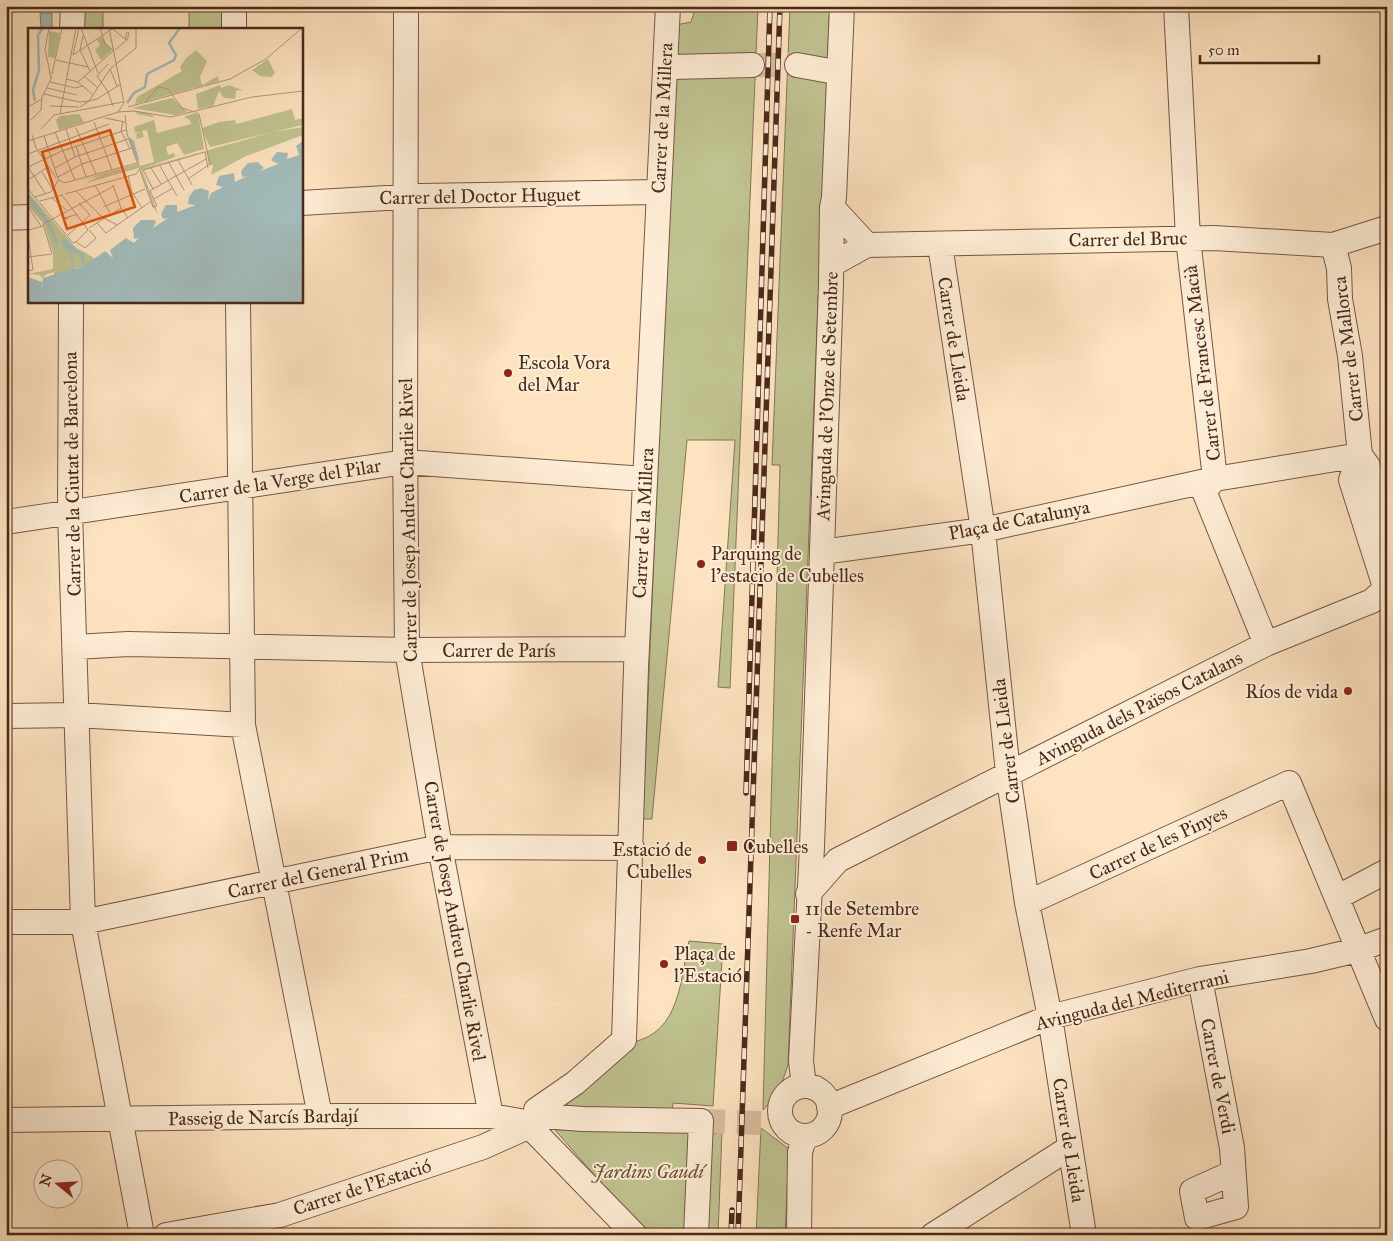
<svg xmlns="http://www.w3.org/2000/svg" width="1393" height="1241" font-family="'IM FELL Great Primer',serif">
<rect width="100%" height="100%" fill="#fde3c0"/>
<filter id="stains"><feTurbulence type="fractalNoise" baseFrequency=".004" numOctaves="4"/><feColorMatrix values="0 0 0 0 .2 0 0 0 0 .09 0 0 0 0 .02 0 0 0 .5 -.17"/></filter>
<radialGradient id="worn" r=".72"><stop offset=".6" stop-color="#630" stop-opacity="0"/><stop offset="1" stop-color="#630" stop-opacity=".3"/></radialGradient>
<path fill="#c0c391" stroke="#857656" d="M82 6H103V29H82Z
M189 6H224V29H189Z
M696 6H758L730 688 718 687 735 440H687L652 819H643L676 25 691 22Z
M790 6H830L829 23 788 1065 778 1094 763 1110 780 465H772Z
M689 941 723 944 713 1106 673 1103 672 1111 568 1107 567 1103 633 1042C680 1032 680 981 689 941Z
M692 1127 689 1235H647L555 1130Z
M761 1128 789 1149 785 1235H756Z
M722 1131 718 1235H704L705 1137Z"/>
<path fill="#a2bcbb" stroke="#7f817b" d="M40 13H52V29H41Z"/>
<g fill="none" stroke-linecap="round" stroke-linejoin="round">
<path stroke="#d9be9f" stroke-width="24" stroke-dasharray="24 12" stroke-linecap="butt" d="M752 65H797
M701 1121 762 1123"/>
<g stroke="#775744" stroke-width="26">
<path id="minor" d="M234 6V29
M406 6 405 444 407 650 440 847 491 1116
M1176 6 1188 238 1215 479 1204 491 1266 644
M72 29 73 6
M797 65 830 71
M672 67 752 65
M301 203 420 196 658 192
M832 207 867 245
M6 218 29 217
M940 245 983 530 1008 773 1027 903 1050 1017 1084 1235
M1333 245 1339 268 1340 299 1350 356 1360 455 1351 480 1387 593
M831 265 867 245 1214 238 1333 245 1387 228
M71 301 70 512 83 922 142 1235
M238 301 243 725 320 1116
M1360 455 1368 466 1387 531
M6 522 405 462 645 479
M822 552 983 530 1215 479 1360 455
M75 647 128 644 407 650 637 649
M6 716 77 715 243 725
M808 894 838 860 844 857 1266 644 1372 601 1387 587
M1338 897 1387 871
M1027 903 1289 783 1387 1019
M6 922H83L440 847 632 848
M1200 979 1232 1148 1236 1207 1197 1218 1192 1191 1232 1173
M804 1086 801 1061 812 847 831 284 832 207 834 198 842 6
M780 1111a25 25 0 1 1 50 0a25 25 0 1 1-50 0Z
M829 1107 1050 1017 1200 979 1311 961 1357 950 1387 939
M536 1110 575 1083 624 1040 636 668 668 6
M542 1116 583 1119 701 1121 696 1235
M6 1120 338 1116H491L520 1121
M535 1132 635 1235
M166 1235 280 1215 483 1147 523 1129
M799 1235 800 1152 805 1136
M933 1235 1069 1148"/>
</g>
<use href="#minor" stroke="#feedd6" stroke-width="24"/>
<g stroke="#4a281a" stroke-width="5.5">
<path id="rail" d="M746 793 770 6
M731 1235 732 1210
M738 1235 780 6"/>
</g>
<use href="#rail" stroke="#feedd6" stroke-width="4" stroke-dasharray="11" stroke-linecap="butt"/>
</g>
<g fill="#8f2418" stroke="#feedd6" stroke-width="2">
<circle cx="508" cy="373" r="5"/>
<circle cx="701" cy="564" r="5"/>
<circle cx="1348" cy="691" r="5"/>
<rect x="726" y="840" width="12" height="12" rx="2.5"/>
<circle cx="702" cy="860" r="5"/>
<rect x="790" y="914" width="10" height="10" rx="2.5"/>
<circle cx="664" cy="964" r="5"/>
</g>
<g text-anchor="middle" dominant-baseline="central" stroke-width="4" stroke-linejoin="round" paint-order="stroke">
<g font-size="19" fill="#4a281a" stroke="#feedd6">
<text transform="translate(662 118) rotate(-87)">Carrer de la Millera</text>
<text transform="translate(480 196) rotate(-1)">Carrer del Doctor Huguet</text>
<text transform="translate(1128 239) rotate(-1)">Carrer del Bruc</text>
<text transform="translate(954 339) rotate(81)">Carrer de Lleida</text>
<text transform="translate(1348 349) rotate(-97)">Carrer de Mallorca</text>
<text transform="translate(1202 363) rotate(-97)">Carrer de Francesc Macià</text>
<text transform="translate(827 396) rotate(-88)">Avinguda de l'Onze de Setembre</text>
<text transform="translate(72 474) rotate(-91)">Carrer de la Ciutat de Barcelona</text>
<text transform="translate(280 481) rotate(-9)">Carrer de la Verge del Pilar</text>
<text transform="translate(408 520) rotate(-91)">Carrer de Josep Andreu Charlie Rivel</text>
<text transform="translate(1019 520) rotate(-11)">Plaça de Catalunya</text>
<text transform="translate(643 523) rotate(-87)">Carrer de la Millera</text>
<text x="499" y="650">Carrer de París</text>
<text transform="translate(1139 708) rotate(-27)">Avinguda dels Països Catalans</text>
<text transform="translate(1006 741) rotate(-97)">Carrer de Lleida</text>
<text transform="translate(1158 843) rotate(-25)">Carrer de les Pinyes</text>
<text transform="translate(318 873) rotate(-12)">Carrer del General Prim</text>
<text transform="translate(455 921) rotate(80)">Carrer de Josep Andreu Charlie Rivel</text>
<text transform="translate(1132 1000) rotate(-14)">Avinguda del Mediterrani</text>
<text transform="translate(1218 1076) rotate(79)">Carrer de Verdi</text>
<text transform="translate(263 1117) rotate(-1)">Passeig de Narcís Bardají</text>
<text transform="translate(1069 1140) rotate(81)">Carrer de Lleida</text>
<text transform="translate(362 1187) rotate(-18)">Carrer de l'Estació</text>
</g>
<g font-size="19" fill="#4a281a" stroke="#feedd6" text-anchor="start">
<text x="518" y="362">Escola Vora<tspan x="518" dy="22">del Mar</tspan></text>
<text x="711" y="553">Parquing de<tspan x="711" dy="22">l'estacio de Cubelles</tspan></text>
<text x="1338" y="691" text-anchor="end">Ríos de vida</text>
<text x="743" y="846">Cubelles</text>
<text x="692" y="849" text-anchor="end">Estació de<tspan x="692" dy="22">Cubelles</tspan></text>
<text x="805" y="908">11 de Setembre<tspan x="805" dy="22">- Renfe Mar</tspan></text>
<text x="674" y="953">Plaça de<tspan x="674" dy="22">l'Estació</tspan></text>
</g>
<g font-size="19" font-style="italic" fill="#684f38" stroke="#feedd6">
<text x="648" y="1171">Jardins Gaudí</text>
</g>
</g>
<g transform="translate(28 28)">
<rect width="275" height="275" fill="#fde3c0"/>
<path d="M21 3 32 5 27 30 20 29ZM73 9 84 22 73 32 67 22 72 17 69 12ZM168 22 179 33 172 49 174 57 190 48 191 53 196 52 107 76 109 69 154 43 152 39 158 30ZM240 31 247 45 244 49 232 48 224 42ZM192 57 193 60 201 57 216 63 208 62 207 71 196 70 191 63 185 78 170 81 168 66ZM144 70 159 84 147 87 104 80ZM264 81 267 92 275 90V97L182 119 175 104 174 100 191 94 207 92 208 96ZM108 83 125 87 129 105 163 96 162 92 156 89 170 84 176 121 156 127 149 115 138 119 140 127 146 125 147 129 113 141 245 104 275 99V107L216 129 183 147 185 137H181L178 123 114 142 130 186 125 179 103 113 106 112 112 138 126 134 119 102 114 103 116 109 109 111 108 106 113 104 107 105 106 99 126 92 125 89 109 86ZM51 86 56 94 31 102 28 92 32 88ZM109 136 110 140 58 155 71 148 49 153ZM0 164 47 219 66 230 60 236 26 248V244L19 246 14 250 12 247 0 246 25 241V225L16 196 0 178Z" fill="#c0c391"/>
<path d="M275 113V275H0V249L14 254 13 266 15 250 46 240 40 222 27 215 18 194 3 176 0 166 21 193 31 217 35 218 34 211 42 215 56 227 57 237 77 223 85 230 82 222 98 210 106 215 111 210 106 211 105 200 113 192H126L128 194 125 200 140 190 135 191 133 186 138 177H149V184L168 177 160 176 161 169 166 162 173 160 181 163 180 172 183 165 195 159 188 157 191 148 206 145 207 154 219 148 214 149 213 143 220 135 230 134 236 140 232 143 240 140 250 136 243 132 249 124 260 125 259 131 271 127 268 118ZM43 223 52 228 55 238 47 241Z" fill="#a2bcbb" fill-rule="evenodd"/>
<path fill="none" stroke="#a2bcbb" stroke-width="2.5" d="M7 73 5 62 11 42 10 7 15 0M99 75 106 65 117 59 119 46 146 32 148 27 141 15 152 0M102 110 110 132"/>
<path fill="none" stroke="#b5987e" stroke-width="1" d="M21 0 17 21 23 50M53 0 70 45M72 0 77 16 85 22M81 0 96 75M84 0 97 11M99 4 101 5 99 12 97 11ZM55 8 52 22 62 43M87 22 99 12M45 27 84 1M45 27 51 0M28 32 60 39M80 36 69 48 80 64 85 78M82 41 89 58M24 46 34 0M56 48 69 59M38 51 50 54 64 66M22 54 47 60 55 58M50 54 85 23M130 59 140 61 154 80 166 84M19 60 49 67M16 66 51 74 61 73 69 71 93 56M117 75 130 59M22 78 51 79M0 79 14 71M52 79 61 73 82 41 108 20V0M100 79 202 51 238 31 274 0M90 84 106 83 143 89 224 69 275 63M32 86 48 0M97 87 99 106 125 179 129 178 122 163 125 161M77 90 97 94M3 92 13 82 14 69 24 49M95 93 93 103 102 121M66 94 84 142M48 100 68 146M13 101 26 87 95 74M38 101 47 129M27 104 47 152M4 107 8 120 28 150M16 108 30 151M0 113 90 84 96 75M87 115 95 139M48 118 58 149M0 126 81 96M150 132 164 157M141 135 156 162M132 138 149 168M0 139 34 123 98 102M0 139 17 165M27 140 47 129 100 111M123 140 133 156M14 144 25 162M100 148 104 164 114 180M30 149 54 136 104 120M160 151 182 136 171 86M0 152 20 139M31 152 36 155 109 135M67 157 82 185M85 157 93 180 100 190M0 161 45 215 48 214M125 161 115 142 177 124 180 140M125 161 178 131M48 163 74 189 89 197M37 166 108 146 111 142M34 167 60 202M7 169 23 164 31 151M24 170 38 182M126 171 145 160M12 173 34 167M0 179 13 198M75 179 117 161M40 191 37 190 50 186M69 195 78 205 122 174M15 196 86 158M61 200 93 180M0 202 15 198M0 207 5 242 0 243M40 207 62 187 51 175M48 214 57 220 68 210 61 202M48 214 60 202M0 229 24 226 15 196"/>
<path fill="#e0570d" fill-opacity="0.15" stroke="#e0570d" stroke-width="2.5" d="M82 102 107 179 39 201 14 124Z"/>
<rect width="275" height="275" fill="none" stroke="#4a281a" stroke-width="2.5"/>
</g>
<rect width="1393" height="1241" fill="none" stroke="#fde3c0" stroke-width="25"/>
<rect x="8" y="8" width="1378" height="1226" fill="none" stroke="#4a281a" stroke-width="2.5"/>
<rect x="12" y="12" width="1368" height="1216" fill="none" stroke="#4a281a"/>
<g transform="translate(58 1184) rotate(288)"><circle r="24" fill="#feedd6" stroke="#b69e8b"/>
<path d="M0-4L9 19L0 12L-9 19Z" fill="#8f2418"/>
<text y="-8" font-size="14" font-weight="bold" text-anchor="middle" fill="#4a281a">N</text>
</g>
<path d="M1200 55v8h119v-8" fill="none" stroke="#4a281a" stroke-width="2.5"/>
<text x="1208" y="55" font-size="15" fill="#4a281a" stroke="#feedd6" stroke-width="4" paint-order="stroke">50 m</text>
<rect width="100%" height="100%" filter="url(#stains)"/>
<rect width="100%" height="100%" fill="url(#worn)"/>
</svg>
